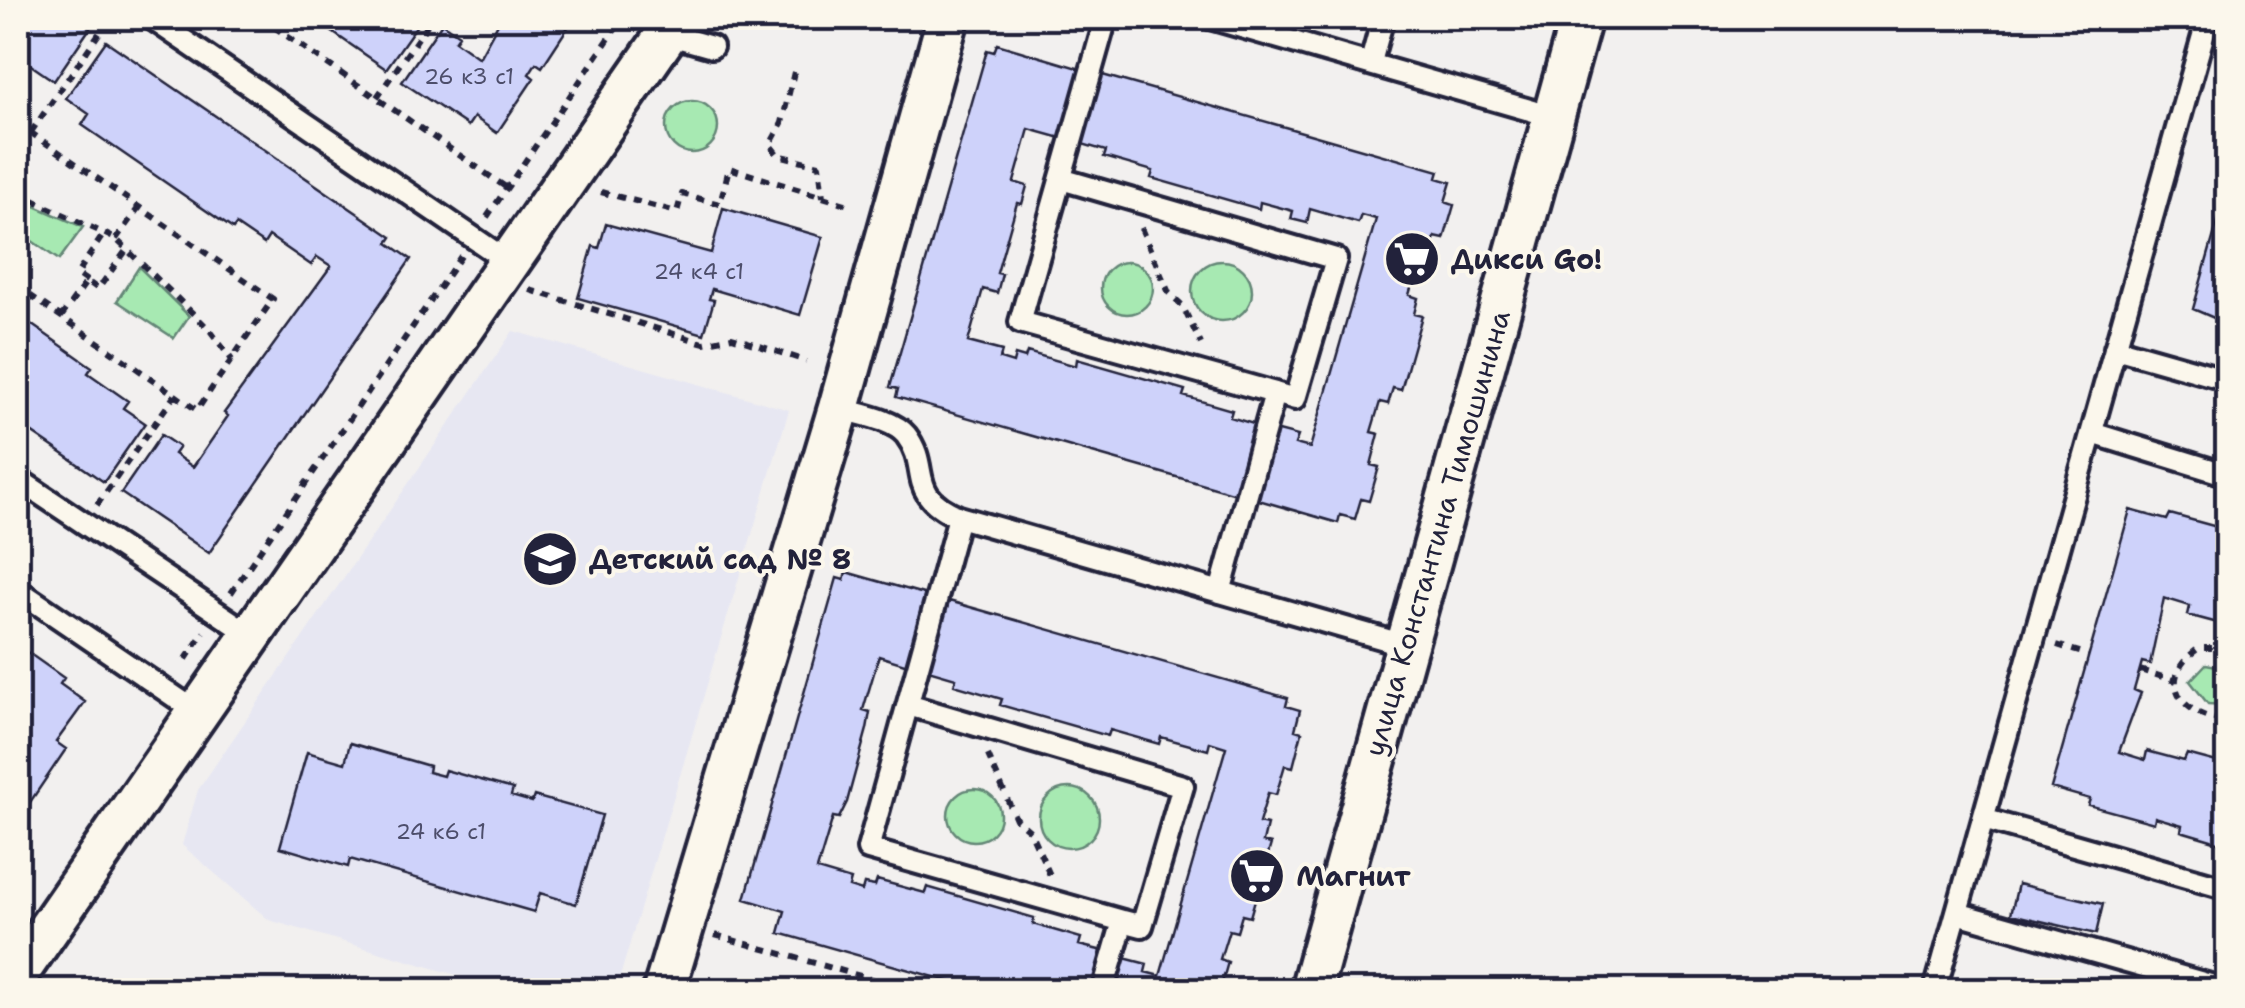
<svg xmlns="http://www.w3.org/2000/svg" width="2245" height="1008" font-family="'Shantell Sans',sans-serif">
<rect width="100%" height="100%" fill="#f2f0ef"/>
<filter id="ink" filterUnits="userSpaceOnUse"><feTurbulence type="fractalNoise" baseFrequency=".01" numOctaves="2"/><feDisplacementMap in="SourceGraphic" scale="20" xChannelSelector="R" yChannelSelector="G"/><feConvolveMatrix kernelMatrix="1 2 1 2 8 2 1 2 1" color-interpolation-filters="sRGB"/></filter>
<g filter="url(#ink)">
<path fill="#e7e7f2" d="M513 331 789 410 616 990H508L269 920 182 845 198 790Z"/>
<path fill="#a7e9b2" stroke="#648676" stroke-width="2.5" d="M666 127a26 26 0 1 1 52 0a26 26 0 1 1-52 0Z
M19 199 83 227 59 260 18 231Z
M1192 291a30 30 0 1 1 60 0a30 30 0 1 1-60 0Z
M1101 288a26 26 0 1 1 52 0a26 26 0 1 1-52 0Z
M139 267 189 316 174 338 117 301Z
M2206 664 2227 668V705L2208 704 2190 681Z
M1039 818a30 30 0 1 1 60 0a30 30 0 1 1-60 0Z
M948 815a26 26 0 1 1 52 0a26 26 0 1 1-52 0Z"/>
<path fill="#ced2fa" stroke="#22223b" stroke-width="2.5" d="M18 18H75L90 28 54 81 25 61 18 67Z
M312 18H422L386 69Z
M501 18H574L542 67 536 63 529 74 534 78 497 133 474 117 468 126 402 82 442 23 459 35 455 41 479 58Z
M106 41 392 237 388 243 411 259 209 553 121 493 161 435 179 447 174 454 193 467 228 416 224 413 331 266 317 257 311 265 269 236 264 244 236 225 233 229 82 125 89 114 66 98Z
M997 44 1081 69 1061 138 1029 129 1014 182 1027 186 1022 204 1017 203 997 273 1002 274 997 293 983 289 968 342 1002 351 1000 359 1013 363 1015 355 1025 358 1027 352 1076 366 1077 359 1185 390 1183 396 1232 410 1230 417 1257 425 1236 494 896 397 898 389 890 387 987 50 994 52Z
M1099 74 1439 171 1437 178 1451 182 1445 202 1454 205 1444 239 1435 237 1427 267 1418 265 1409 295 1418 298 1414 314 1422 316 1401 390 1393 388 1388 404 1380 402 1371 432 1379 434 1371 465 1379 467 1369 501 1361 499 1355 519 1340 515 1338 523 1255 499 1275 430 1298 436 1295 444 1310 448 1376 219 1361 215 1358 223 1310 209 1307 223 1291 219 1293 211 1260 202 1259 209 1151 178 1153 171 1104 157 1106 151 1079 143Z
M2228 185V324L2193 309Z
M723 208 823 237 800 315 712 289 709 299 714 300 704 334 578 298 593 246 599 248 606 224 711 253Z
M18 315 92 367 88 373 128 401 123 408 145 423 104 482 18 423Z
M2130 510 2167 520 2170 514 2228 530V633L2223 632 2225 625 2188 615 2190 606 2164 598 2150 664 2142 662 2134 690 2141 693 2119 752 2145 760 2147 751 2184 761 2187 754 2228 765V845L2181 831 2182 825 2155 817 2154 823 2088 805 2090 799 2051 788Z
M846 572 931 596 911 666 879 656 863 710 870 712 867 729 847 802 839 818 833 817 817 870 851 880 849 887 862 891 864 884 875 886 877 880 925 893 927 887 1034 918 1033 924 1081 938 1079 945 1107 952 1096 990H980L779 933 785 911 745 899 837 578 844 580Z
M949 601 1288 698 1286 706 1300 710 1295 730 1302 732 1293 767 1285 765 1276 795 1268 793 1259 823 1267 825 1263 842 1271 844 1250 917 1242 915 1237 932 1229 930 1220 959 1228 962 1220 990H1115L1124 958 1147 964 1145 972 1160 976 1226 747 1210 742 1208 750 1161 737 1159 744 1110 730 1108 736 1000 705 1002 699 954 685 956 678 928 670Z
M18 634 25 639 20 647 64 678 60 684 85 702 56 742 66 749 18 820Z
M350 743 429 766 428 772 443 776 445 770 513 789 511 796 532 802 534 796 602 815 576 904 540 893 534 912 350 859 348 867 280 847 307 752 345 763Z
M2018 884 2103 904 2096 934 2011 914Z"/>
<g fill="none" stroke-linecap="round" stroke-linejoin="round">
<g stroke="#22223b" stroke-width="28">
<path id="lane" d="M151 18 509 262
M1106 18 1020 322 1275 393 1220 592
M1210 18 1554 117
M666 34 712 47
M1371 62 1383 18
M1061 179 1336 259 1295 399 1275 393
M2115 348 2228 380
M839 408C857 414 893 419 906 435 932 469 904 493 959 517L1405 645
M2092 433 2228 475
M18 479 251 635
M959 517 868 849 1123 921 1103 990
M18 590 197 712
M908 705 1183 786 1142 926 1123 921
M1983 819 2228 889
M1957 913 2228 990
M1935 990 2208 18"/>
</g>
<g stroke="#22223b" stroke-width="48">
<path id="street" d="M18 973 678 18
M664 990 839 408 948 18
M1311 990 1581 18"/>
</g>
<path stroke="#22223b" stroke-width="6" stroke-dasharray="8 8" stroke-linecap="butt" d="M261 18 507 188
M794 72 782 123 770 145 778 155 819 165 823 197
M377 97 432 18
M18 130 21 126 273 299 197 410 18 287
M31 132 109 19
M601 192 677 212 682 194 720 204 729 168 852 206
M18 193 116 239 209 329 232 360
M487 217 623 18
M1141 228 1169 293 1182 305 1201 344
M116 239 139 207
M87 281 77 274 105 232
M530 290 704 343 732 337 806 361
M61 317 87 281 98 289 128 248
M97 505 175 395
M231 593 461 256
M2057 645 2089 655
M2228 648H2199C2153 680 2182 717 2228 721
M186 659 204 632
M2140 670 2176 681
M988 755 1016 819 1030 831 1050 875
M715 935 910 990"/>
<use href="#lane" stroke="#fbf7ec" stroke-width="20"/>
<use href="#street" stroke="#fbf7ec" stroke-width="40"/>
</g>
</g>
<defs>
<g id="supermarket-disc" transform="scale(2.875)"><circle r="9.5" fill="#22223b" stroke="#fbf7ec"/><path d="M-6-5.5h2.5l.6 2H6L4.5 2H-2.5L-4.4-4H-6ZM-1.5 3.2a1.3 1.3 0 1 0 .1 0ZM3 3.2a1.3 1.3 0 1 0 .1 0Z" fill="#fff"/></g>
<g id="school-disc" transform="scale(2.875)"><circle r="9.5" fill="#22223b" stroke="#fbf7ec"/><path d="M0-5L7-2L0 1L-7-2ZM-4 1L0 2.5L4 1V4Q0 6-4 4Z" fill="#fff"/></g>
</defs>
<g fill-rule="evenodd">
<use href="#supermarket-disc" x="1412" y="259"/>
<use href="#school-disc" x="550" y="559"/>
<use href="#supermarket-disc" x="1257" y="876"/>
</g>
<g text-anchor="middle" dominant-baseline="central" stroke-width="8" stroke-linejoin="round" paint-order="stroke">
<g font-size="22" fill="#4d4e6b">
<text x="469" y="76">26 к3 с1</text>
<text x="699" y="271">24 к4 с1</text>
<text x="441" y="831">24 к6 с1</text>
</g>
<g font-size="28" font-weight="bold" fill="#22223b" stroke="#fbf7ec" text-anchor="start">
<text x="1451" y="259">Дикси Go!</text>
<text x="589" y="559">Детский сад № 8</text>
<text x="1296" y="876">Магнит</text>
</g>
<g font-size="28" fill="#22223b" stroke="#fbf7ec">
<text transform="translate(1437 533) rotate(-74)">улица Константина Тимошинина</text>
</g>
</g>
<rect width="2245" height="1008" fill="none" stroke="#fbf7ec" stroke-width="60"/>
<rect x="30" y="30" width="2185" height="948" fill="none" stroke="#22223b" stroke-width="4" filter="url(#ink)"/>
</svg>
